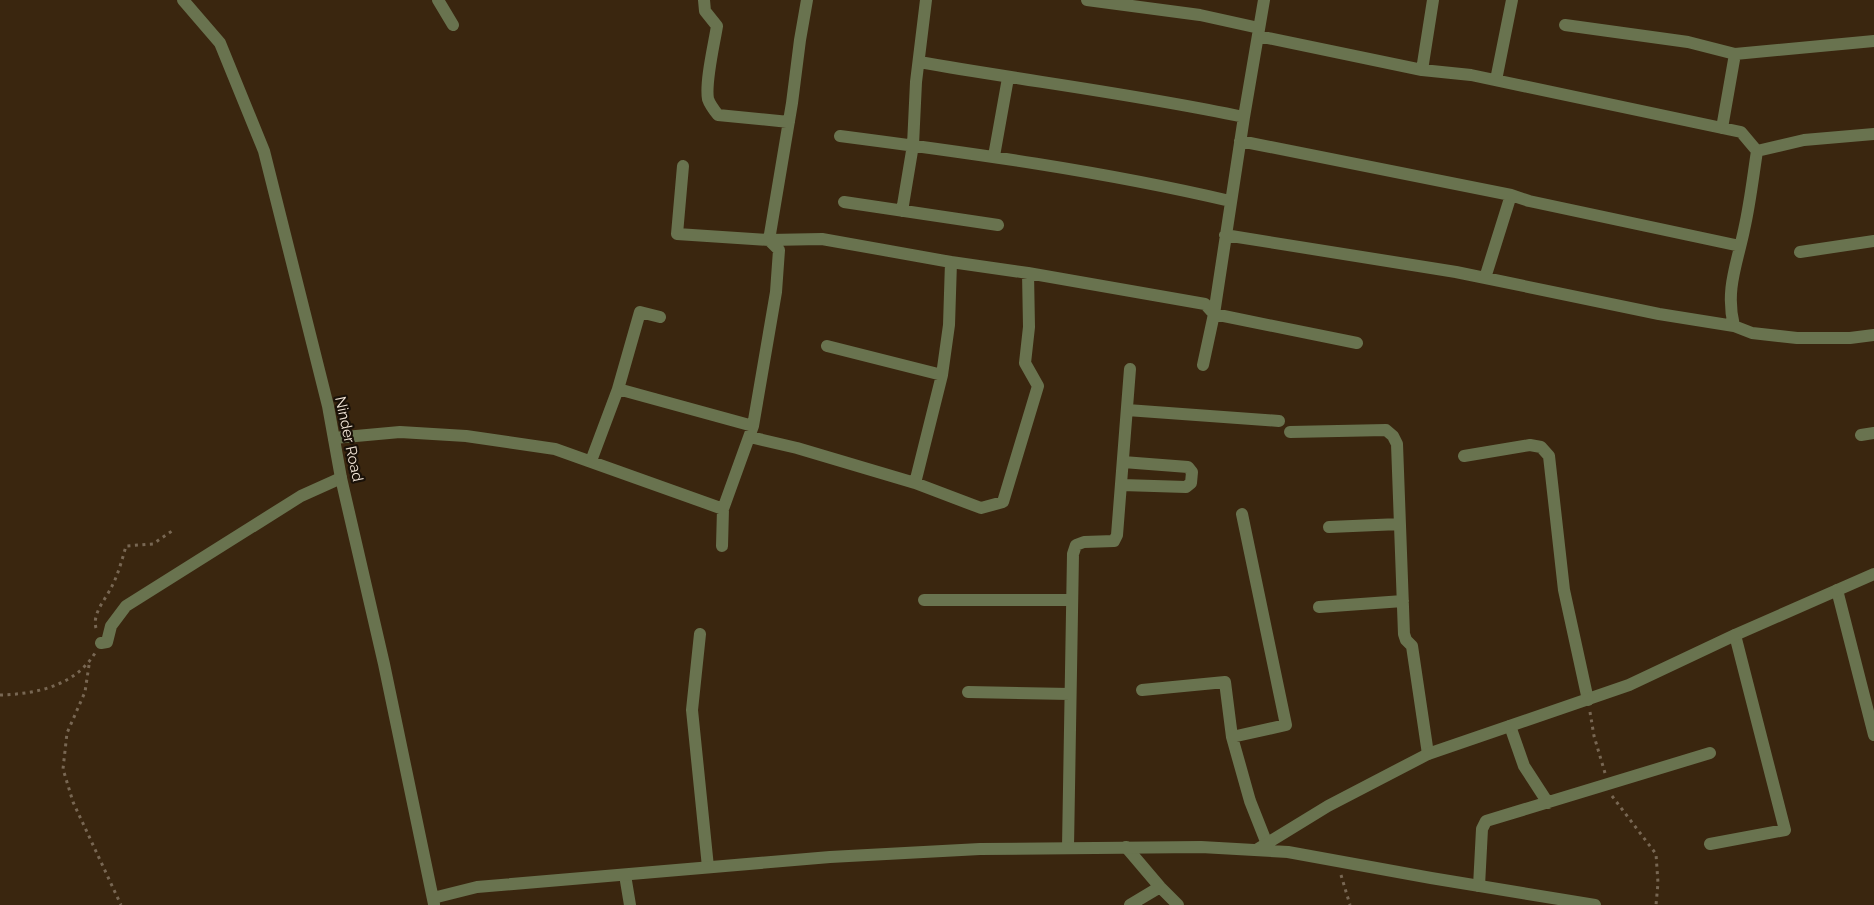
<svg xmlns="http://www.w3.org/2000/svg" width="1874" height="905" font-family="Raleway,sans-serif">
<rect width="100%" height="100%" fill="#3a260f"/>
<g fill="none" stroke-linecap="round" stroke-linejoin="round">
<path stroke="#786753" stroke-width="3" stroke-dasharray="3 4.5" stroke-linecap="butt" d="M96 628C92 614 105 600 111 588 118 575 122 560 126 546L153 544 172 531
M89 665 85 692 67 733 63 769 73 802 121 905
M0 695C36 694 75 686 95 653
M1590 712 1594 736 1605 773
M1612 796 1656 854 1658 883 1656 905
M1341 875 1350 905"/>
<path stroke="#69734f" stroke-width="12" d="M438 0 453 25
M704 0 705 11 717 26C714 45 705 82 708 99 710 105 714 110 718 115L789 122
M807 0 800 40 792 103 769 240 822 239 951 262
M1087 0 1200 15 1259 28
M1565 25 1688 42 1735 54 1722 128
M1258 36 1422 70 1471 75 1741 132 1757 151
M1735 54 1874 41
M919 62C1027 81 1136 94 1244 117
M1422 70 1433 0
M1496 80 1512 0
M840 136C971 153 1102 171 1230 201
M1240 141 1511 195 1529 201 1740 246
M1757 151 1804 140 1874 134
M994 156 1008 78
M683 166 677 234 769 240 779 250 776 292 753 426
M844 202 998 225
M902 211 913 145 916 82 926 0
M1225 235 1456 272 1659 314 1734 326 1752 333 1797 338H1850L1874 335
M1800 252 1874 241
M1485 278 1511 195
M1734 326C1725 290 1737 264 1744 230 1750 204 1753 177 1757 151
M827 346 942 375
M1203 365 1214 314 1244 117 1264 0
M618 389 640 312 660 317
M1127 410 1279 421
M1290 432 1386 430 1393 436 1397 444 1404 634 1406 640 1412 646 1428 754
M1861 435 1874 433
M750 437 797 448 915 483 981 508 1003 502 1038 386 1025 363 1029 327 1028 273
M334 438 400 432 466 436 555 449 723 509
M1464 456 1530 445 1541 447 1549 456 1564 590 1588 700
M591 461 618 389 753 426 723 509 722 546
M915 483 942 375 949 325 951 262 1028 273 1205 304 1214 314 1357 343
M1122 485 1186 487 1191 483 1192 472 1188 467 1123 462
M1329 527 1400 524
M1837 590 1874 735
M924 600H1071
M1319 607 1403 601
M700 634 692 710 708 867
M101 643 107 642 111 626 126 606 301 496 341 478
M1142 690 1225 682 1232 737 1250 801 1267 844
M968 692 1070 694
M1510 726 1524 766 1548 803
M1232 737 1286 725 1242 514
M1710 844 1785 830 1735 635
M1068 847 1073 554 1076 545 1084 542 1114 541 1117 535 1130 369
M1126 847 1160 887 1178 905
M625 875 630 905
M1479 886 1482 829 1486 821 1710 753
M1130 905 1160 887"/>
<path stroke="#69734f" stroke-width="12" d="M183 0 220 43 264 151 328 406 341 478 384 664 434 904
M1256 850 1328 806 1428 754 1629 685 1735 635 1874 574
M433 898 477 887 830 857 980 849 1201 847 1288 852 1431 878 1595 905"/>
</g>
<g text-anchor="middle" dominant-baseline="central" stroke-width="4.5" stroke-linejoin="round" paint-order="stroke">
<g font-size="15" fill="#f1e4d6" stroke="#1a1108">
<text transform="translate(349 439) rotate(78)">Ninder Road</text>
</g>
</g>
</svg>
